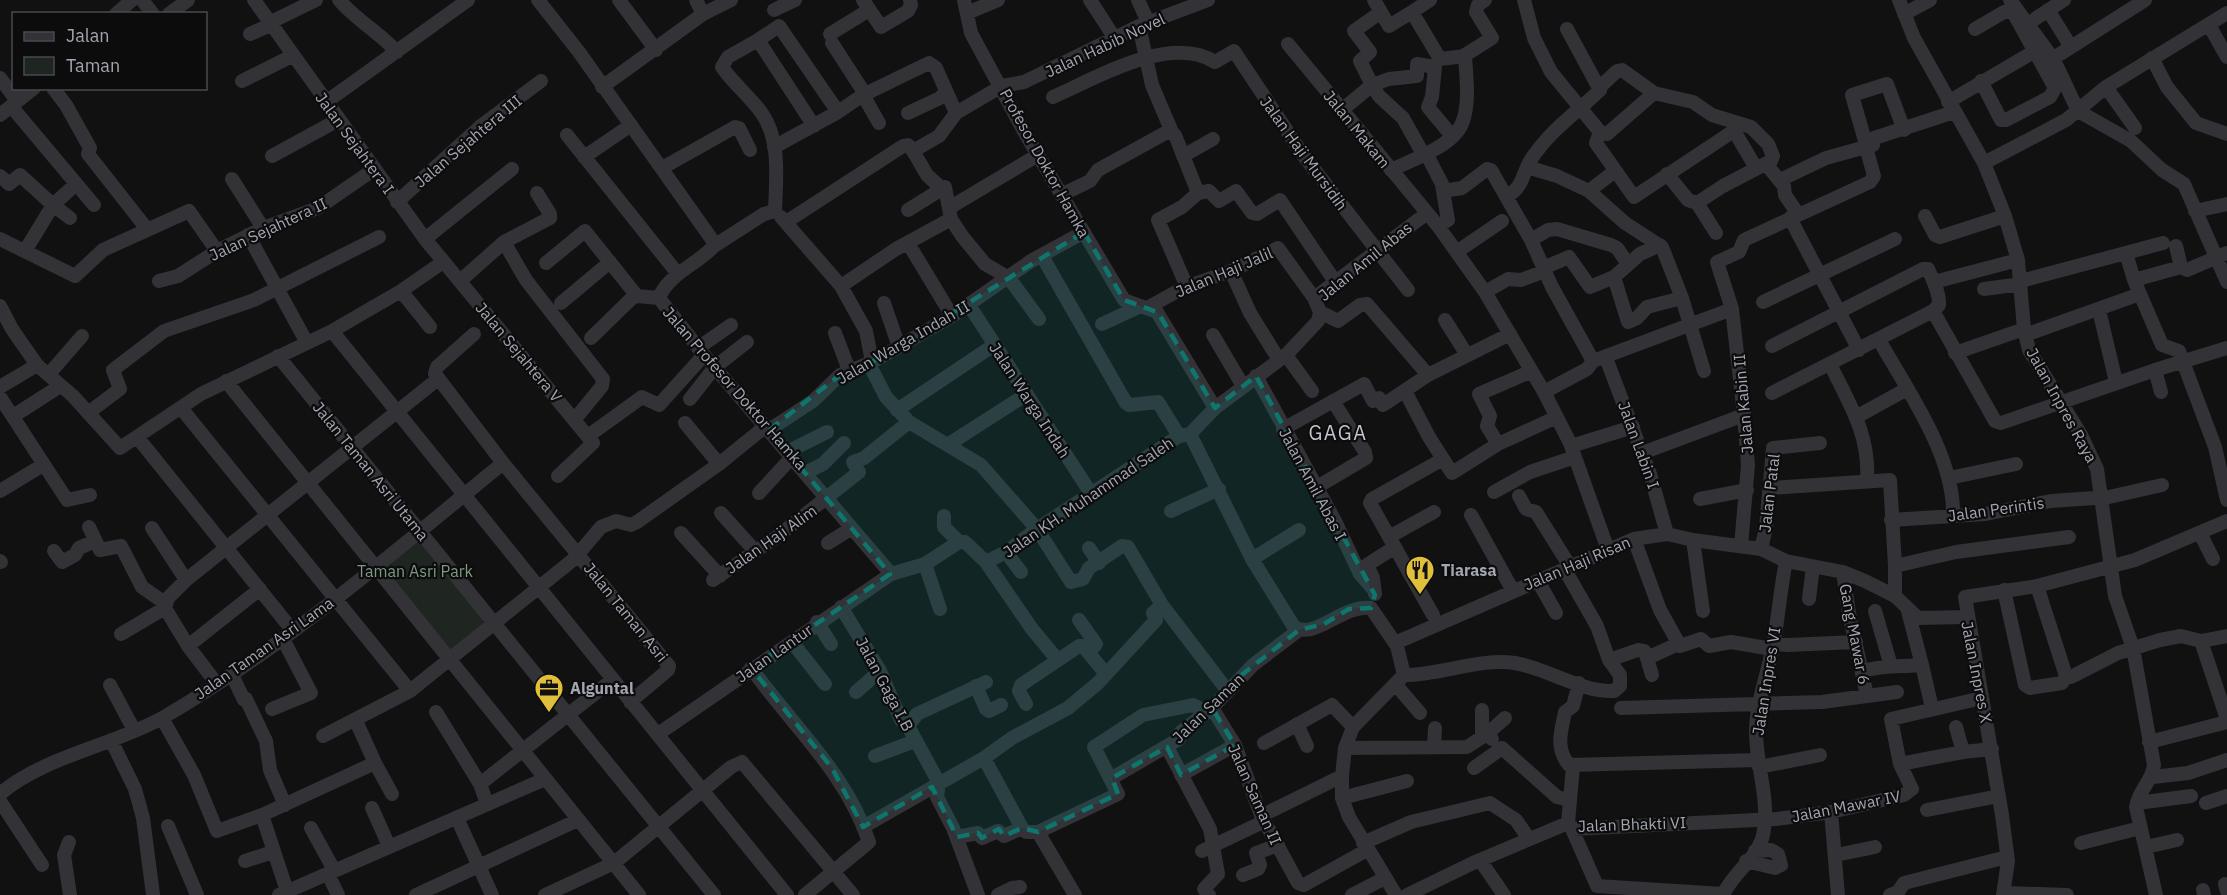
<svg xmlns="http://www.w3.org/2000/svg" width="2227" height="895" font-family="'IBM Plex Sans',sans-serif">
<rect width="100%" height="100%" fill="#111112"/>
<path fill="#1f2621" d="M420 529 493 623 449 658 373 568Z"/>
<g fill="none" stroke-linecap="round" stroke-linejoin="round">
<path stroke="#323237" stroke-width="14" d="M142 0 153 14
M254 0 425 239 593 443 558 476
M339 0C357 21 379 32 397 52
M538 0 579 52 713 241 714 246C698 264 668 274 659 298
M619 0 656 50
M696 0 703 14
M863 0 881 27 908 11 911 5 910 0
M964 0 971 33 1026 135 1124 300 1157 312 1215 408
M1090 0 1114 37
M1138 0 1148 22
M1374 0 1389 26 1412 12
M1430 0 1412 12 1440 59 1465 56
M1524 0 1534 38 1551 72 1600 132
M1899 0 1914 38 1984 163 2005 216 2018 260 2024 329 2029 350 2081 435 2097 469 2115 596 2133 648 2154 765C2152 782 2139 789 2136 807L2156 895
M2010 0 2054 60 2078 111
M774 10 795 0
M2048 10 2071 47
M967 13 998 0
M116 14 132 0
M169 14 188 0
M1904 14 1930 0
M2035 19 2064 0
M269 23 316 0
M2209 25 2227 57
M1139 26 1152 85 1172 132
M1975 29 2004 12H2013L2055 88 2050 97 2006 120H2001L1981 81
M250 34 270 25
M830 34 869 10
M758 40 728 57 722 67C733 83 749 96 761 112 781 139 776 180 775 211
M832 43 865 94
M1288 44 1438 226 1485 292 1544 392 1570 443 1608 550
M2060 54 2145 0
M2152 58 2167 87 2196 123 2227 134
M0 78 17 101
M242 81 292 56
M602 87 703 14 731 0
M1600 87 1617 71 1622 70 1654 93
M2106 87 2135 128
M53 88 66 105 90 148 88 154 147 229
M863 95 879 123
M1053 97C1095 79 1170 33 1215 62L1234 51 1303 155 1408 290
M326 102 468 0
M1948 102 2035 51
M11 106 94 205
M1342 110 1372 85 1360 61 1370 52 1354 31 1381 12
M2078 111 2131 141 2162 170 2184 184 2227 282
M838 112 863 95 929 63 936 68 956 113
M908 113 940 98 946 92
M956 113 1002 86 1024 82 1139 26 1208 0
M0 115 34 88
M1904 130 1887 84 1852 95 1865 141 1954 112
M567 135 678 274
M774 147 838 112 779 26 758 40 814 126
M913 151 927 175 941 188
M272 156 338 120
M1183 156 1213 139
M584 157 631 125
M1984 163 2066 120 2106 87 2227 13
M1766 164 1784 186 1785 195 1798 214
M1527 167 1557 176 1589 191 1625 223 1662 247 1682 298 1704 371
M662 168 735 127 739 128 750 150
M1391 170C1413 159 1455 146 1463 121 1470 100 1466 76 1465 55L1492 38 1476 12 1478 5 1485 0
M1667 174 1688 200 1697 203 1716 233
M0 176 9 184 20 175 53 205 76 184
M232 179 263 228
M1780 180 1826 158 1873 145
M1443 191 1442 184 1428 157 1423 154 1403 118 1379 96 1372 85 1389 79 1417 76V64L1435 67 1432 97 1428 107 1452 136
M1589 191 1615 171
M1198 193 1209 191 1219 201 1236 191 1252 213 1257 214 1280 200 1336 283
M1061 195 1090 181 1098 170 1169 131 1175 135 1198 193
M1508 196C1524 185 1521 177 1530 161 1550 130 1574 115 1600 90L1567 29
M397 202 482 125 541 81
M1697 203 1723 186 1771 161 1773 156 1768 144 1751 127 1712 115 1693 102 1654 93 1607 134 1600 132 1596 143 1634 197 1732 132 1736 134 1756 168
M949 208 1038 155
M908 210 945 187 951 219 962 236 985 264 1009 278 1039 319
M2195 211 2227 204
M1925 216 1935 235 1940 237 2005 216
M781 217 841 286 866 331 872 362
M1790 218 1859 350
M786 222 903 146 908 145 913 151 939 136 956 113
M1438 226 1448 220 1443 191 1462 188 1487 169 1491 170 1531 240 1552 287 1593 361
M248 235 306 341
M0 239 75 276 103 250 189 211 217 251
M425 239 512 169
M1531 240 1548 230 1557 229 1611 245 1617 248 1628 264
M504 242 526 280 603 379 602 386 575 419
M908 243 952 316
M1660 245 1640 254 1614 277 1628 322 1637 318 1647 307 1682 298
M714 246 764 214 775 211
M2176 246 2181 267
M25 251 53 205 70 218
M1458 251 1502 221
M2126 253 2134 280 2162 345 2179 351 2215 447 2227 500
M1042 256 1126 403 1129 405 1158 402 1179 436
M546 263 585 231 637 296
M1543 268 1569 257 1590 287 1614 277
M1231 271 1250 313 1279 360
M2134 280 2181 267 2187 270 2227 253
M159 281 178 276 217 251 263 228 318 208 373 170
M460 281 504 242 550 218V214L537 193
M2021 281 2163 243
M1934 282 2018 260
M841 286 896 249 951 219
M1187 287 1158 220 1182 207 1198 193
M1984 289 2021 284
M401 291 430 327
M1485 292 1508 279 1521 280 1545 271
M659 298 704 355 891 574 925 564 959 542H965L986 562 1032 629 1057 659
M1314 298 1426 214
M1763 302 1895 239
M561 303 610 262
M884 303 899 347
M969 305 1092 495
M0 306 12 329 37 365 73 396 120 448 201 394 332 331 401 291 443 262
M2099 310 2116 382
M1933 311 1995 421 2001 423 2155 370 2161 392
M1320 312 1338 321 1360 305 1367 304 1428 375
M1445 320 1467 355
M1102 324 1141 306
M332 331 787 895
M835 333 849 370
M474 334 437 367 435 374 503 463 669 666 668 670 630 702
M1213 335 1243 386
M2025 335 2140 294
M591 338 632 298 637 296 659 298
M1879 340C1908 391 1955 457 1953 516
M698 348 731 325
M1955 353 2024 329
M1286 355 1312 391
M278 356 714 895
M1606 358 1650 474 1667 534
M869 364 886 397 909 422 981 465 1037 529 1071 582 1083 579 1089 568 1122 546 1128 547 1162 605 1227 690
M1830 364C1850 405 1870 435 1867 481
M2155 370 2227 348
M49 374 82 336
M1256 376 1335 521 1360 574 1374 590
M226 381 639 895
M0 387 37 365
M1405 391 1429 437 1452 473 1498 444 1557 417
M1544 392 1587 369 1593 361 1732 309
M1772 393 1933 311 1939 305C1940 293 1933 280 1928 269H1923L1772 346
M0 397 67 500 90 495
M690 399 715 367 747 342
M181 408 410 691
M897 410 994 345
M18 413 60 386
M88 413 120 389 113 370 164 331 254 300 379 237
M1856 417 1907 389
M685 423 719 464
M1283 429 1364 384 1373 401 1379 398 1383 405 1428 375 1510 334
M769 430 813 401 840 375 872 362 952 316 1031 261 1084 232
M1190 434 1252 559 1294 627C1315 640 1343 604 1371 608L1397 646 1404 675 1353 727 1345 748 1342 776V798L1349 817 1396 895
M588 436 642 397 659 405 704 355
M138 438 293 631
M949 444 1027 394
M1498 444 1487 426 1490 416 1479 394 1530 372
M1571 446 1633 427
M789 451 827 432
M1642 453 1744 415
M807 472 823 464 844 443
M1949 478 2016 464
M1317 487 1366 458 1365 452 1333 401
M1769 488 1890 480 1895 566V596
M0 491 43 465
M1494 492 1530 472 1575 457
M759 493 793 456
M1519 496 1526 509 1536 512 1571 568
M1700 499 1747 490
M1171 511 1219 489
M721 513 755 551
M1471 515 1513 591
M944 516V527L959 542
M1891 520 1985 514 2051 501 2109 497 2162 485
M89 527 100 550 121 546 142 587 165 603
M152 528 186 580
M681 533 720 576
M2200 533 2213 559
M1389 537 1434 512
M1634 539 1660 610 1680 646 1701 639 1709 646 1731 642 1772 649
M1693 540 1703 611
M828 543 852 528
M1741 546 1748 465 1744 415 1732 309 1717 262 1739 252 1744 240 1870 182 1874 176 1866 147
M1089 548 1099 563
M1761 549 1766 528 1773 448 1820 443
M54 551 62 562 75 555 79 548 95 541
M1006 552 1021 572
M1252 559 1299 530
M0 561 1 562
M986 562 1006 552 1037 529 1179 436 1190 434 1215 408 1286 355 1318 321 1320 312 1314 298 1278 248 1231 271 1183 288 1147 308
M925 564 940 609
M1895 566 1956 552 2069 537
M1843 572 1849 613 1867 696
M713 580 778 536 859 472 853 462 864 458 909 422
M1538 581 1556 613
M2037 586 2066 676
M2004 590 2025 685 2030 688 2062 683 2066 676
M1375 594 1373 578 1367 565 1395 547
M1809 599 1813 567
M841 607 880 671 901 720 908 726 939 783 937 797 953 828 978 895
M1875 611 1891 666
M1908 611 1922 665
M1433 615 1370 503 1372 499 1436 463
M1079 620 1096 644 1089 653
M817 622 831 644
M121 634 165 608
M2201 641 2227 719
M792 642 825 684
M1395 643 1634 539 1667 534 1693 540 1761 549 1786 561 1843 572 1865 581 1895 596 1918 618 1966 617
M1773 644 1788 645 1856 642
M188 646 260 589
M1647 658 1652 675
M1609 660 1638 650 1644 651 1647 658 1678 644
M751 668C792 725 847 774 869 842L805 895
M1863 671C1884 665 1900 667 1922 665L1932 708
M232 675 244 700 246 699 266 741 270 770 285 805
M1404 675C1441 675 1478 658 1515 663 1546 668 1583 693 1614 691L1620 686V675L1609 660 1597 626 1565 570
M2066 676 2071 677 2118 653 2160 640 2181 636 2201 641 2227 636
M1579 683 1573 706 1565 712C1561 732 1555 748 1569 765L1758 760
M217 684 188 646 165 608 168 598 186 580 438 379
M110 685 134 730
M1396 685 1420 713
M976 686 986 709 989 711 1001 705
M856 692 880 671
M1026 704 1019 691 1021 685 1079 646H1083L1106 674
M1212 708 1235 745 1261 815 1298 883 1304 885 1367 850
M1621 708 1822 702 1897 692
M272 709 311 693 283 639
M436 712 480 784
M162 718 194 775 217 831 262 815
M1297 724 1307 746
M908 726 917 714 986 682
M1956 727 1963 752
M658 734 891 574
M323 736 410 691 574 559 601 527 616 521 631 525 637 522 719 464 766 426
M1492 739 1487 734 1505 718
M111 740 135 789 143 818 153 895
M2149 742 2227 722
M1264 743 1332 705 1353 727
M1167 747 1210 829 1218 874 1204 889 1209 895
M1434 747 1435 728
M1345 748 1467 747 1487 734 1482 733V710
M875 756 915 741
M984 758 1022 828 1026 832H1038L1118 794 1094 747 1143 715 1193 705 1204 711
M375 763 392 794
M1900 764 1963 752 1992 749
M1759 767 1820 755
M1474 768 1502 748 1557 797 1569 800
M1181 775 1235 745
M2153 777 2188 773 2227 760
M1112 778 1179 739 1181 732 1212 708 1253 665 1299 630
M0 794C42 757 115 745 164 717 286 646 394 552 503 463
M1342 798 1407 781
M0 801 42 865
M2137 803 2191 796
M2206 803 2227 796
M487 804 480 784 612 680
M372 808 389 846
M1927 810 1999 796
M1271 811 1342 776
M1831 812 1838 895
M457 818 492 895
M1568 823 1572 829 1776 819 1831 812 1904 795 1912 789 1900 764 1891 719 1982 698
M1568 823 1573 766
M168 826 197 895
M863 827 984 758 1012 738 1068 708 1098 683 1156 620 1153 613 1162 605
M311 828 334 870
M1572 829 1597 886 1723 894
M1038 832 1075 895
M957 837 978 833 982 838 998 831 1004 836 1022 828
M69 842 64 855 70 895
M1363 843 1411 822 1490 803 1516 820 1529 839
M2081 843 2140 828
M2146 847 2177 840
M1202 851 1265 821
M1836 855 1875 847
M1480 860 1504 895
M245 861 273 852
M1746 861 1775 868 1781 865 1778 854 1771 850 1755 851
M328 874 338 895
M1243 875 1258 869 1260 865 1256 853 1278 845
M2225 884 2227 891
M2203 890 2204 895
M287 891 262 815 375 763 356 721
M2005 893 2067 895
M279 895 545 779
M416 895 578 820
M545 895 614 863 731 767 742 762 853 895
M998 895 1012 888 1020 887
M1352 895 1385 878
M1407 895 1473 863 1568 823
M1723 895C1732 874 1755 860 1762 839 1772 803 1755 765 1756 729 1757 697 1771 666 1775 634 1779 610 1781 586 1786 561
M1890 895 1898 892 1904 883 2007 857
M2003 895 2008 861 2002 815 1965 597 2037 586 2135 560 2227 521"/>
</g>
<path fill="#0f766e" fill-opacity="0.2" stroke="#0f766e" stroke-width="4.5" stroke-dasharray="12 8" stroke-linejoin="round" d="M1084 232 1124 300 1157 312 1162 319 1215 408 1256 376 1375 595 1371 608 1349 609 1324 624 1299 630 1239 677 1212 708 1235 745 1181 775 1167 747 1112 778 1118 794 1038 832 1022 828 1004 836 999 829 982 838 978 833 957 837 932 787 863 827 832 768 751 668 890 574 769 430 840 375 872 362Z"/>
<defs>
<g id="restaurant-pin" transform="scale(1.5)"><path d="M0 17L-7.5 6A9.5 9.5 0 1 1 7.5 6Z" fill="#e0bf3b" stroke="#0c0c0d"/><path d="M-5-6h1v4h1v-4h1v4h1v-4h1v5L-1.5 .5V6h-2V.5L-5-1ZM5-6V6H3V1.5H1.5Q1.5-4 5-6Z" fill="#111"/></g>
<g id="office-pin" transform="scale(1.5)"><path d="M0 17L-7.5 6A9.5 9.5 0 1 1 7.5 6Z" fill="#e0bf3b" stroke="#0c0c0d"/><path d="M-6-3h4V-5.5h4V-3h4V5H-6ZM-1-4.5V-3h2v-1.5ZM-6 0V1H6V0Z" fill="#111"/></g>
</defs>
<g fill-rule="evenodd">
<use href="#restaurant-pin" x="1420" y="570"/>
<use href="#office-pin" x="549" y="688"/>
</g>
<g text-anchor="middle" dominant-baseline="central" stroke-width="4.5" stroke-linejoin="round" paint-order="stroke">
<g font-size="16" fill="#a3a6b1" stroke="#0c0c0d">
<text transform="translate(1105 45) rotate(-25)">Jalan Habib Novel</text>
<text transform="translate(1357 129) rotate(51)">Jalan Makam</text>
<text transform="translate(468 141) rotate(-40)">Jalan Sejahtera III</text>
<text transform="translate(355 143) rotate(54)">Jalan Sejahtera I</text>
<text transform="translate(1304 153) rotate(54)">Jalan Haji Mursidih</text>
<text transform="translate(1045 163) rotate(61)">Profesor Doktor Hamka</text>
<text transform="translate(268 229) rotate(-25)">Jalan Sejahtera II</text>
<text transform="translate(1365 261) rotate(-39)">Jalan Amil Abas</text>
<text transform="translate(1224 272) rotate(-23)">Jalan Haji Jalil</text>
<text transform="translate(903 342) rotate(-30)">Jalan Warga Indah II</text>
<text transform="translate(519 352) rotate(50)">Jalan Sejahtera V</text>
<text transform="translate(735 388) rotate(49)">Jalan Profesor Doktor Hamka</text>
<text transform="translate(1030 400) rotate(57)">Jalan Warga Indah</text>
<text transform="translate(1743 404) rotate(-95)">Jalan Kabin II</text>
<text transform="translate(2062 405) rotate(61)">Jalan Inpres Raya</text>
<text transform="translate(1639 445) rotate(70)">Jalan Labin I</text>
<text transform="translate(371 471) rotate(51)">Jalan Taman Asri Utama</text>
<text transform="translate(1313 484) rotate(62)">Jalan Amil Abas I</text>
<text transform="translate(1769 493) rotate(-83)">Jalan Patal</text>
<text transform="translate(1088 497) rotate(-34)">Jalan KH. Muhammad Saleh</text>
<text transform="translate(1996 509) rotate(-8)">Jalan Perintis</text>
<text transform="translate(771 539) rotate(-35)">Jalan Haji Alim</text>
<text transform="translate(1577 563) rotate(-23)">Jalan Haji Risan</text>
<text transform="translate(626 612) rotate(51)">Jalan Taman Asri</text>
<text transform="translate(1855 634) rotate(79)">Gang Mawar 6</text>
<text transform="translate(264 648) rotate(-35)">Jalan Taman Asri Lama</text>
<text transform="translate(774 653) rotate(-35)">Jalan Lantur</text>
<text transform="translate(1977 672) rotate(79)">Jalan Inpres X</text>
<text transform="translate(1766 681) rotate(-81)">Jalan Inpres VI</text>
<text transform="translate(885 684) rotate(62)">Jalan Gaga I.B</text>
<text transform="translate(1208 708) rotate(-44)">Jalan Saman</text>
<text transform="translate(1255 794) rotate(66)">Jalan Saman II</text>
<text transform="translate(1846 806) rotate(-11)">Jalan Mawar IV</text>
<text transform="translate(1632 824) rotate(-2)">Jalan Bhakti VI</text>
</g>
<g font-size="16" font-weight="bold" fill="#a3a6b1" stroke="#0c0c0d" text-anchor="start">
<text x="1441" y="570">Tiarasa</text>
<text x="570" y="688">Alguntal</text>
</g>
<g font-size="16" fill="#7c9b82" stroke="#0c0c0d">
<text x="415" y="571">Taman Asri Park</text>
</g>
<g font-size="20" letter-spacing="1.5" fill="#c4c5ce" stroke="#0c0c0d">
<text x="1338" y="432">GAGA</text>
</g>
</g>
<rect x="12" y="12" width="195" height="78" fill="#0c0c0d" stroke="#484a4f" stroke-width="1.5"/>
<rect x="24" y="32" width="30" height="9" fill="#323237" stroke="#484a4f" stroke-width="1.5"/>
<text x="66" y="42" font-size="18" fill="#a3a6b1">Jalan</text>
<rect x="24" y="57" width="30" height="18" fill="#1f2621" stroke="#484a4f" stroke-width="1.5"/>
<text x="66" y="72" font-size="18" fill="#a3a6b1">Taman</text>
</svg>
